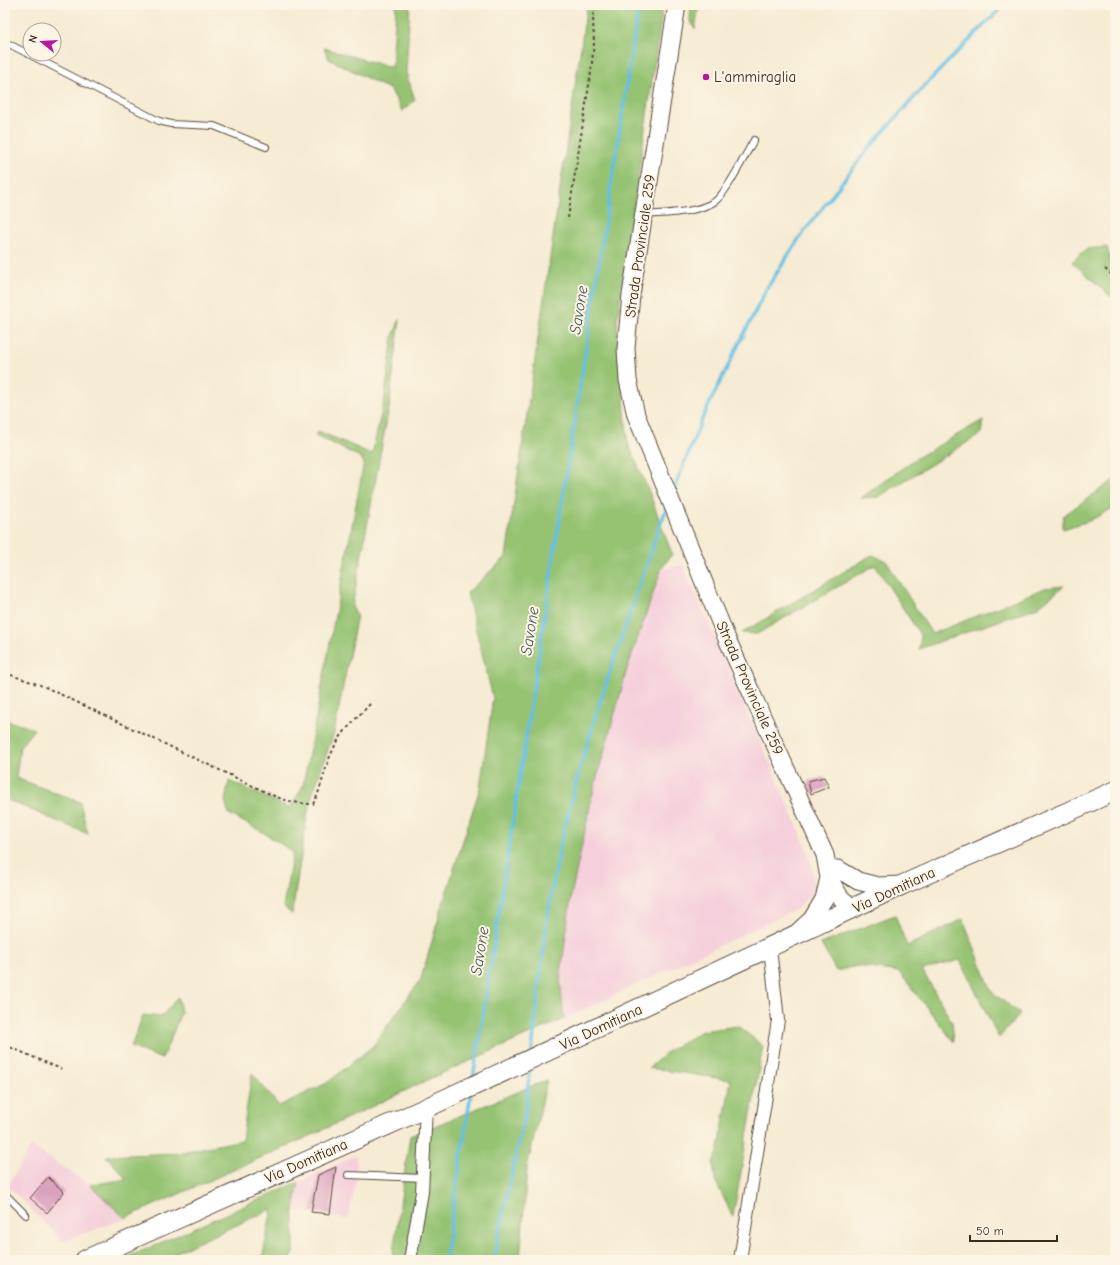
<svg xmlns="http://www.w3.org/2000/svg" width="1120" height="1265" font-family="'Comic Neue',sans-serif">
<rect width="100%" height="100%" fill="#fcf5e5"/>
<filter id="ink" filterUnits="userSpaceOnUse"><feTurbulence type="fractalNoise" baseFrequency=".025" numOctaves="2"/><feDisplacementMap in="SourceGraphic" scale="8" xChannelSelector="R" yChannelSelector="G"/><feConvolveMatrix kernelMatrix="1 2 1 2 8 2 1 2 1" color-interpolation-filters="sRGB"/></filter>
<filter id="wash" filterUnits="userSpaceOnUse"><feTurbulence type="fractalNoise" baseFrequency=".012" numOctaves="4" result="noise"/><feDisplacementMap in="SourceGraphic" scale="16" xChannelSelector="R" yChannelSelector="G"/><feGaussianBlur stdDeviation="0.9" result="paint"/><feColorMatrix in="noise" values="0 0 0 0 0 0 0 0 0 0 0 0 0 0 0 0 0 1.4 0 .05"/><feComposite in="paint" operator="in"/></filter>
<g filter="url(#wash)">
<rect width="100%" height="100%" fill="#f6ebd3"/>
<path fill="#f5cfdb" d="M683 565 807 848 814 874 812 892 797 909 564 1019 560 980 571 896 593 792 627 669 661 570Z
M31 1146 90 1185 125 1218 63 1242 8 1186Z
M356 1155V1181L348 1219 294 1210 299 1182Z"/>
<path fill="#95c372" stroke="#687648" d="M396 5H410L406 72 415 100 402 111 391 90 329 59 324 48 392 68Z
M587 5H663L617 321 628 444 648 489 672 554 661 570 627 669 593 792 571 896 560 980 564 1019 438 1075 312 1135 125 1218 90 1185 127 1179 106 1156 177 1153 242 1140 252 1073 279 1106 327 1083 373 1046 421 979 443 903 480 788 493 698 467 593 506 557Z
M691 5H699L695 29 690 21Z
M1107 247 1115 280V300L1072 262 1086 249Z
M400 319 389 407 352 607 357 615 334 733 312 795 307 816 292 914 283 907 293 852 264 833 229 814 225 801 229 781 290 808 303 786 364 462 358 456 315 435 318 431 372 454 385 397 393 336Z
M983 420 981 434 878 497 861 498 915 459Z
M1115 479V507L1089 521 1063 529V516Z
M872 555 886 561 932 634 1045 588 1064 586 1038 607 919 649 921 636 875 565 757 634 742 633Z
M5 720 34 729 20 747 16 778 80 802 88 834 5 799Z
M895 915 907 946 963 919 992 992 1020 1014 999 1038 960 960 922 970 952 1022 954 1042 899 972 857 966 836 971 821 944Z
M178 997 181 1013 162 1059 131 1047 143 1015 161 1017Z
M738 1026 763 1046 733 1217 715 1180 713 1162 718 1153 731 1080 649 1068 668 1051 702 1031Z
M547 1080 527 1168 520 1260H392L410 1136Z
M299 1182 294 1210V1249L291 1260H262L272 1209 159 1260H121Z"/>
<g fill="none" stroke-linecap="round" stroke-linejoin="round">
<path stroke="#64c0e2" stroke-width="3.5" d="M673 492 702 419 724 374 767 288 800 237 868 149 929 81 1004 5
M532 1052C538 996 543 940 553 884 574 765 618 651 656 536L667 507
M473 1079 639 5
M445 1260 471 1093
M495 1260 498 1238 526 1108 530 1066"/>
</g>
<g id="blocks">
<path fill="#daa1bd" d="M824 777 829 787 811 794 808 781Z
M336 1167 330 1214 311 1212 318 1175Z
M48 1177 64 1192 47 1213 30 1198Z"/>
</g>
</g>
<g filter="url(#ink)">
<use href="#blocks" fill-opacity="0" stroke="#574739" stroke-width="1"/>
<g fill="none" stroke-linecap="round" stroke-linejoin="round">
<g stroke="#574739" stroke-width="8">
<path id="lane" d="M5 42 159 121 171 124 214 126 266 147
M646 215C668 213 695 213 714 202 726 195 746 153 754 140
M348 1175 423 1178
M5 1194 26 1215"/>
</g>
<g stroke="#574739" stroke-width="14">
<path id="street" d="M410 1260 422 1192 426 1108
M740 1260 778 1020 770 948"/>
</g>
<g stroke="#574739" stroke-width="19">
<path id="secondary" d="M677 5 631 295 626 348 628 380 636 415 727 639 825 855 829 878 840 897 853 909
M838 869 858 881 878 886 902 885
M798 932 812 919 824 899 829 878"/>
</g>
<g stroke="#574739" stroke-width="21">
<path id="primary" d="M85 1260 426 1108 902 885 1115 791"/>
</g>
<path stroke="#574739" stroke-width="2" stroke-dasharray="3 3" stroke-linecap="butt" d="M568 218 591 72 594 43 593 18 595 5
M1105 269 1115 277
M5 673 43 686 272 795C286 801 298 804 313 804 322 788 324 769 332 752 340 733 357 718 371 703
M5 1045 61 1069"/>
<use href="#lane" stroke="#fff" stroke-width="6"/>
<use href="#street" stroke="#fff" stroke-width="12"/>
<use href="#secondary" stroke="#fff" stroke-width="17"/>
<use href="#primary" stroke="#fff" stroke-width="19"/>
</g>
</g>
<circle fill="#b5179e" stroke="#fcf5e5" stroke-width="1.5" cx="706" cy="77" r="4"/>
<g text-anchor="middle" dominant-baseline="central" stroke-width="4" stroke-linejoin="round" paint-order="stroke">
<g font-size="15" fill="#3b2a1e" stroke="#fcf5e5" text-anchor="start">
<text x="714" y="77">L'ammiraglia</text>
</g>
<g font-size="15" fill="#3b2a1e" stroke="#fcf5e5">
<text transform="translate(640 246) rotate(-82)">Strada Provinciale 259</text>
<text transform="translate(750 688) rotate(66)">Strada Provinciale 259</text>
<text transform="translate(894 890) rotate(-25)">Via Domitiana</text>
<text transform="translate(601 1027) rotate(-25)">Via Domitiana</text>
<text transform="translate(306 1161) rotate(-24)">Via Domitiana</text>
</g>
<g font-size="16" font-style="italic" fill="#475759" stroke="#fcf5e5">
<text transform="translate(579 310) rotate(-81)">Savone</text>
<text transform="translate(530 631) rotate(-81)">Savone</text>
<text transform="translate(480 951) rotate(-81)">Savone</text>
</g>
</g>
<rect width="1120" height="1265" fill="none" stroke="#fcf5e5" stroke-width="20"/>
<g transform="translate(42 42) rotate(288)"><circle r="19" fill="#fcf5e5" stroke="#afa495"/>
<path d="M0-3L7 15L0 10L-7 15Z" fill="#b5179e"/>
<text y="-6" font-size="11" font-weight="bold" text-anchor="middle" fill="#3b2a1e">N</text>
</g>
<path d="M970 1235v6h87v-6" fill="none" stroke="#3b2a1e" stroke-width="2"/>
<text x="976" y="1235" font-size="12" fill="#3b2a1e" stroke="#fcf5e5" stroke-width="3" paint-order="stroke">50 m</text>
</svg>
